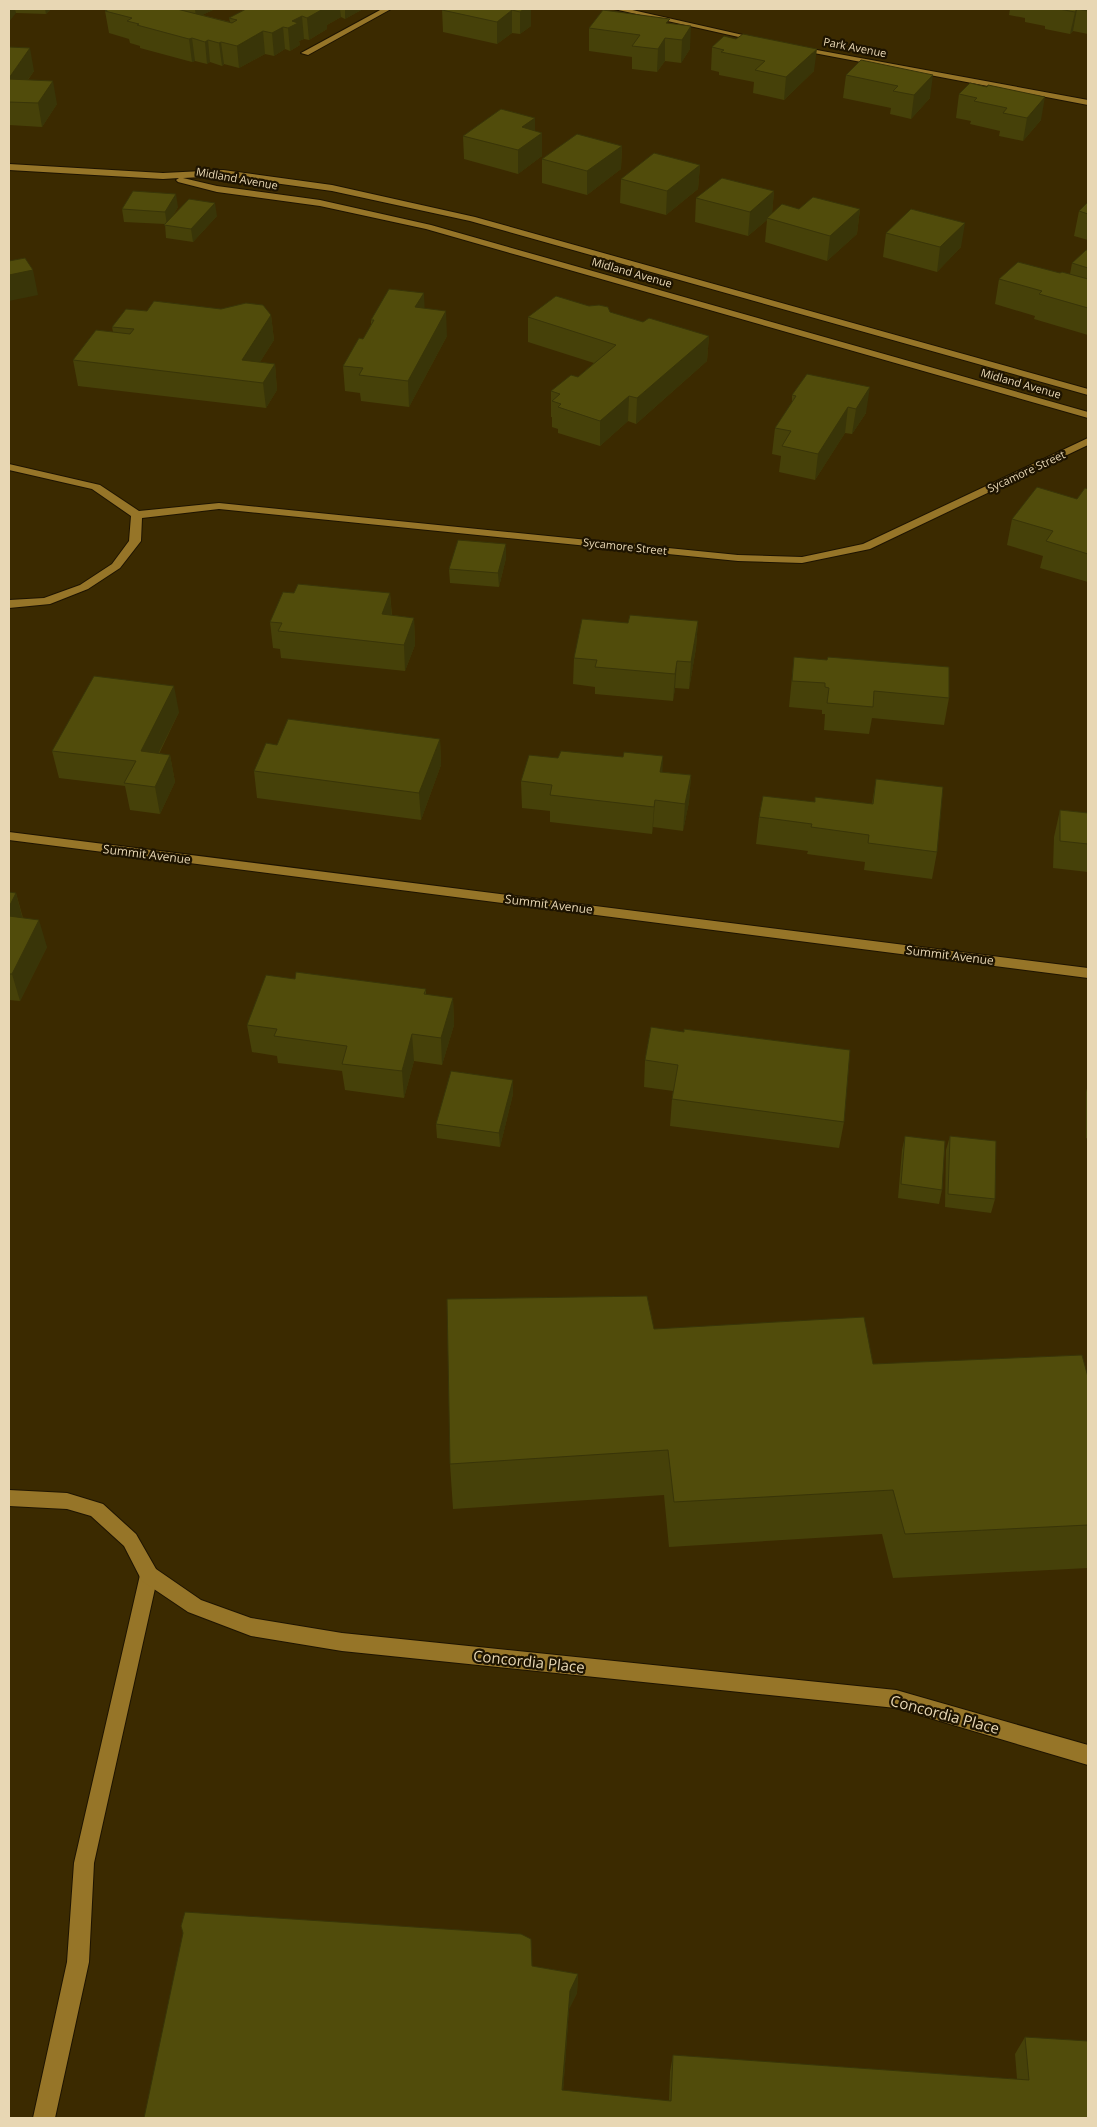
<svg xmlns="http://www.w3.org/2000/svg" width="1097" height="2127" font-family="'Open Sans',sans-serif">
<rect width="100%" height="100%" fill="#3b2a00"/>
<g fill="none" stroke-linecap="round" stroke-linejoin="round">
<g stroke="#1e1400" stroke-width="2">
<path id="lane" d="M382 9H391L308 55 301 53Z
M149 1567 156 1569 158 1575 94 1863 89 1962 55 2118H33L67 1962 74 1863 140 1575 142 1569Z"/>
</g>
<g stroke="#1e1400" stroke-width="2">
<path id="street" d="M614 9H628L765 40 761 42Z
M795 46 1088 100V105L798 50H795Z
M1088 438V445L870 549 802 563 738 561 219 509 142 518 141 541 120 568 88 589 50 604 9 608V600L44 598 80 585 112 564 129 541 131 516 92 489 9 470V464L100 485 139 511 219 503 738 555 802 557 863 544Z
M9 832 1088 968V978L9 840Z
M9 1490 67 1493 103 1504 136 1534 156 1569 201 1600 251 1618 342 1633 896 1690 1088 1745V1765L896 1708 342 1651 251 1636 188 1612 142 1581 124 1546 91 1516 67 1509 9 1506Z"/>
</g>
<g stroke="#1e1400" stroke-width="2">
<path id="secondary" d="M9 164 163 173 223 170 332 185 475 217 1088 389V395L470 221 332 191 223 176 183 178 217 186 320 200 431 225 1088 412V418L426 229 320 206 217 192 178 182 176 180 179 178 163 179 9 170Z"/>
</g>
<use href="#lane" fill="#967528" fill-rule="evenodd"/>
<use href="#street" fill="#967528" fill-rule="evenodd"/>
<use href="#secondary" fill="#967528" fill-rule="evenodd"/>
</g>
<path fill="#464109" d="M9 9H51L46 14 16 13Z
M109 9H215L202 15 230 22 229 18 246 9H363L345 19 341 17 327 25V29L309 40 304 39 299 41 300 45 290 51 285 49 274 56 265 54 239 68 224 64 222 66 210 62 207 64 195 61 192 62 140 48V46L130 43 129 39 109 33 105 11Z
M442 9H531V26L520 34 512 33 497 44 443 32Z
M1010 9H1088V34L1073 31 1070 34 1045 29V26L1025 22V18L1009 15Z
M669 24 690 49 681 63 665 61 657 72 632 69V57L589 51V28Z
M9 47 34 71 28 80 57 104 42 127 9 125Z
M712 47 814 71 784 100 753 93 754 82 719 75V72L711 70Z
M861 60 930 98 911 119 890 114 891 108 843 98 846 75Z
M970 83 1041 120 1023 141 999 136 1000 131 970 124 971 121 956 118 959 94Z
M535 131 542 133V156L518 174 464 159 463 136Z
M622 146 621 169 587 195 542 183V159Z
M700 165 698 189 666 215 620 203 621 179Z
M774 191 772 213 799 209H860L857 234 827 261 765 242 767 220 748 236 695 222 696 198Z
M1088 202V240L1074 236 1079 211Z
M178 207 172 217 217 216 193 242 166 238 165 224 124 222 122 209Z
M886 233 961 247 937 272 883 257Z
M1088 250V335L1034 319 1035 316 995 304 999 279 1060 273 1070 274 1072 263Z
M425 309 447 336 409 407 361 401 360 393 345 391 343 366 363 339 371 325V320Z
M147 311 271 315 274 340 260 362 275 364 277 390 266 408 78 386 73 360 113 332 112 327Z
M610 312 643 322 709 336 707 361 636 424 628 421 600 446 558 433V429L552 427V417H551V391L578 377 594 363 528 342V317Z
M807 374 866 413 852 434 845 433 815 480 779 472 781 456 772 454 775 428 792 403V395Z
M1088 489V582L1040 568 1043 556 1007 545 1012 519 1077 499Z
M506 558 499 587 450 583 449 569Z
M294 593H390L392 615 414 618 415 645 405 671 281 658 280 649 273 648 270 622Z
M698 621 696 648 689 689 675 688 673 701 595 694V687L573 684 574 658 628 623Z
M794 657 949 698 944 725 872 718 869 734 824 730 825 714H822V710L789 707Z
M179 712 159 754 170 755 175 782 160 814 130 810 125 786 59 778 52 751Z
M440 739 441 765 421 820 257 798 254 771 277 745Z
M662 772 691 775 689 802 683 831 653 827 652 834 550 822V811L522 808 521 781Z
M876 779 937 852 932 879 864 870 865 862 807 854 808 851 756 844 759 817 814 802 872 804Z
M1060 810 1088 813V872L1053 868 1054 837Z
M9 892 16 893 23 918 47 947 20 1001 9 1000Z
M295 979 426 989V995L453 998 454 1025 442 1065 414 1061 404 1098 345 1090 342 1071 278 1063 277 1056 252 1052 247 1025Z
M651 1027 844 1122 839 1148 670 1126 672 1099 673 1091 644 1087 645 1060Z
M1088 1085V1139L1086 1138V1092Z
M513 1094 500 1147 437 1138 436 1124Z
M905 1136 942 1190 939 1204 898 1198 902 1150Z
M950 1136 995 1199 991 1213 945 1207 946 1150Z
M654 1329 873 1364 1088 1377V1568L893 1578 882 1534 669 1547 664 1495 453 1509 450 1464Z
M532 1966 578 1974 577 1993 569 2009 563 2091 669 2101 670 2072 673 2055 1017 2079 1015 2054 1025 2037 1088 2118H144Z"/>
<path fill="#393508" d="M9 9H15L16 13 9 22Z
M45 9H51L46 14Z
M195 9H215L196 18Z
M321 9H340L341 17 327 25V29L309 40 307 18Z
M345 9H363L345 19Z
M524 9H531V26L520 34V12Z
M1077 9 1073 31 1070 34 1075 12Z
M512 10V33L497 44V22Z
M302 16 304 39 299 41 300 45 290 51 288 28 292 21Z
M691 26 690 49 681 63 682 40Z
M283 27 285 49 274 56 272 33Z
M263 31 265 54 239 68 237 46Z
M192 38 195 61 192 62 189 39Z
M665 38V61L657 72 658 49Z
M208 40 210 62 207 64 205 42Z
M221 42 224 64 222 66 219 43Z
M30 48 34 71 12 102 9 84V78Z
M817 49 814 71 784 100 786 77Z
M933 75 930 98 911 119 914 95Z
M53 81 57 104 42 127 38 103Z
M1045 97 1041 120 1023 141 1027 118Z
M535 118V138L542 133V156L518 174V150L522 127Z
M622 146 621 169 587 195V171Z
M700 165 698 189 666 215 667 191Z
M774 191 772 215 767 218V220L748 236 750 212Z
M176 194 178 207 167 225 165 212Z
M215 203 217 216 193 242 191 229Z
M860 209 857 234 827 261 830 236Z
M965 223 961 247 937 272 940 247Z
M33 270 38 295 9 301V275Z
M424 293 425 318 415 307Z
M446 311 447 336 409 407 408 381Z
M271 315 274 340 248 381 242 360Z
M709 336 707 361 636 424 637 398Z
M275 364 277 390 266 408 263 383Z
M870 387 866 413 852 434 856 409Z
M629 396 628 421 600 446V421Z
M848 407 845 433 815 480 818 454Z
M506 544V558L499 587 498 573Z
M390 593 392 620 382 614Z
M414 618 415 645 405 671 404 645Z
M698 621 696 648 689 689 691 662Z
M677 661 675 688 673 701 675 674Z
M174 686 179 712 146 778 141 751Z
M440 739 441 765 421 820 419 793Z
M170 755 175 782 160 814 155 787Z
M663 756 662 783 660 772Z
M691 775 689 802 683 831 685 804Z
M655 800 653 827 652 834 654 807Z
M16 893 23 920 9 932V907Z
M39 920 47 947 20 1001 12 974Z
M453 998 454 1025 442 1065 441 1038Z
M412 1034 414 1061 404 1098 402 1071Z
M513 1080V1094L500 1147 499 1133Z
M578 1974 577 1993 569 2009 562 2107V2090L570 1991Z"/>
<path fill="#514c0b" stroke="#393508" d="M109 9H177L232 23 237 20 229 18 246 9H323L307 18 302 16 292 21 298 23 288 28 283 27 272 33 263 31 237 46 221 42 219 43 208 40 205 42 192 38 189 39 137 25 139 24 127 21 132 18 105 11Z
M444 9H524L520 12 512 10 497 22 442 10Z
M1059 9H1088V11L1077 9 1075 12Z
M603 10 670 19 666 23 691 26 682 40 665 38 658 49 632 46 640 35 589 28Z
M743 34 817 49 786 77 755 70 765 61 721 52 724 50 712 47 724 36 736 39Z
M9 47 30 48 9 78Z
M861 60 933 75 914 95 893 91 898 86 846 75Z
M9 79 53 81 38 103 9 102Z
M970 83 987 87 988 85 1045 97 1027 118 1003 113 1007 108 974 101 977 98 959 94Z
M501 109 535 118 522 127 542 133 518 150 463 136Z
M577 134 622 146 587 171 542 159Z
M654 153 700 165 667 191 621 179Z
M722 178 774 191 750 212 696 198Z
M133 191 176 194 165 212 122 209Z
M813 197 860 209 830 236 767 218 782 204 799 209Z
M189 199 215 203 191 229 164 225Z
M1088 202V214L1079 211Z
M911 209 965 223 940 247 886 233Z
M1086 250H1088V268L1072 263Z
M25 258 33 270 9 275V261Z
M1018 262 1060 273 1062 272 1088 279V308L1039 294 1042 291 999 279Z
M389 289 424 293 415 307 446 311 408 381 359 375 363 368 343 366 359 338 363 339 374 320H371Z
M556 296 589 306 599 305 608 307 610 312 643 322 649 318 709 336 637 398 629 396 600 421 558 407 561 404 552 401 560 394 551 391 571 375 578 377 616 345 528 317Z
M154 301 221 309 246 303 263 305 271 315 242 360 275 364 263 383 73 360 96 330 130 334 134 329 112 327 126 309 147 311Z
M807 374 870 387 856 409 848 407 818 454 782 446 791 431 775 428 796 396 792 395Z
M1037 487 1077 499 1085 488 1088 489V554L1046 541 1053 531 1012 519Z
M458 540 506 544 498 573 449 569Z
M298 584 390 593 382 614 414 618 404 645 278 631 282 623 270 622 283 592 294 593Z
M630 615 698 621 691 662 677 661 675 674 595 667 597 660 574 658 582 619 628 623Z
M794 657 827 660 828 657 949 667V698L874 691 873 707 827 703 829 688 825 687V683L792 681Z
M94 676 174 686 141 751 170 755 155 787 124 783 136 761 52 751Z
M288 719 440 739 419 793 254 771 266 743 277 745Z
M561 751 623 757 624 752 663 756 660 772 691 775 685 804 655 800 654 807 550 795 552 785 521 781 529 755 558 758Z
M876 779 943 787 937 852 868 843 869 835 811 827 812 824 759 817 763 796 815 802V797L873 804Z
M1060 810 1088 813V844L1060 841Z
M9 892 16 893 9 907Z
M9 916 39 920 12 974H9Z
M296 972 426 989 424 994 453 998 441 1038 412 1034 402 1071 342 1064 347 1046 274 1036 277 1029 247 1025 266 975 295 979Z
M651 1027 684 1032V1029L850 1050 844 1122 672 1099 678 1065 645 1060Z
M451 1071 513 1080 499 1133 436 1124Z
M905 1136 945 1141 942 1190 901 1184Z
M950 1136 996 1141 995 1199 948 1194Z
M647 1296 654 1329 864 1317 873 1364 1082 1355 1088 1377V1525L905 1534 893 1490 674 1502 668 1450 450 1464 447 1299Z
M185 1912 521 1934 531 1939 532 1966 578 1974 570 1991 562 2090 671 2101 673 2055 1029 2080 1025 2037 1088 2041V2118H144L183 1933 181 1926Z"/>
<g text-anchor="middle" dominant-baseline="central" stroke-width="4.5" stroke-linejoin="round" paint-order="stroke">
<g font-size="11" fill="#e8d7b4" stroke="#1e1400">
<text transform="translate(855 47) rotate(11)">Park Avenue</text>
<text transform="translate(237 178) rotate(10)">Midland Avenue</text>
<text transform="translate(632 272) rotate(16)">Midland Avenue</text>
<text transform="translate(1021 383) rotate(16)">Midland Avenue</text>
<text transform="translate(1026 471) rotate(-25)">Sycamore Street</text>
<text transform="translate(625 546) rotate(6)">Sycamore Street</text>
</g>
<g font-size="12" fill="#e8d7b4" stroke="#1e1400">
<text transform="translate(147 854) rotate(7)">Summit Avenue</text>
<text transform="translate(549 904) rotate(7)">Summit Avenue</text>
<text transform="translate(950 955) rotate(7)">Summit Avenue</text>
</g>
<g font-size="15" fill="#e8d7b4" stroke="#1e1400">
<text transform="translate(529 1661) rotate(6)">Concordia Place</text>
<text transform="translate(945 1714) rotate(15)">Concordia Place</text>
</g>
</g>
<rect width="1097" height="2127" fill="none" stroke="#e8d7b4" stroke-width="20"/>
</svg>
